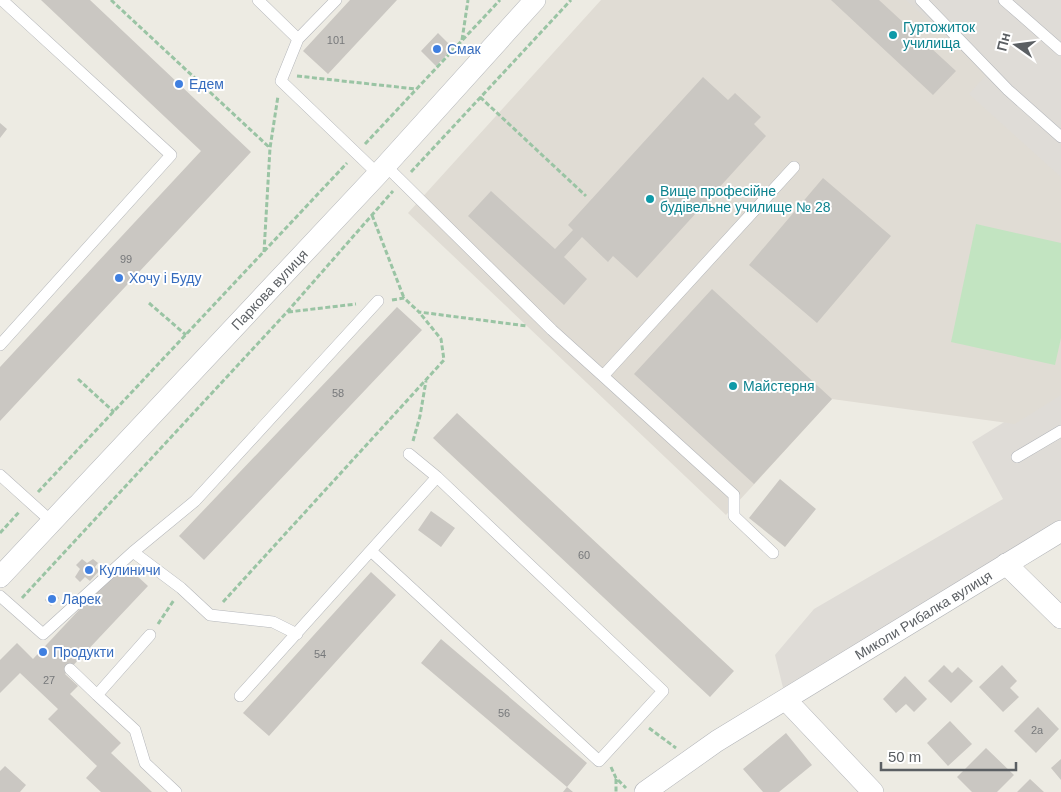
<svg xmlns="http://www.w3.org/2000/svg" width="1061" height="792" font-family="Arial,sans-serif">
<rect width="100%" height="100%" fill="#edebe3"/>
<path fill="#dfdcd7" d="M900 0H1061V186L955 91Z
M1061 387V531L786 700 775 655 814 609 1003 499 972 442Z"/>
<path fill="#e0dcd4" d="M601 0H906L987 74 969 94 1061 177V395L1015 424 832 399 726 515 408 213Z"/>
<path fill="#c2e4c1" d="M976 224 1061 243V338L1055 365 951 342Z"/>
<path fill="#cac7c2" d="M41 0H90L251 152 0 421V367L201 151Z
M350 0H397L328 74 303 51Z
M831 0H879L956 71 933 95Z
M438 33 453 48 436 66 421 51Z
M703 77 728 100 735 93 761 117 754 124 766 136 637 278 613 256 608 262 582 237 564 257 587 279 564 305 468 216 491 191 555 249 573 230 568 225Z
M0 123 7 129 0 138Z
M823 178 891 236 817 323 749 265Z
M712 289 832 399 754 484 634 374Z
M397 307 422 330 204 560 179 536Z
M457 413 734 671 710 697 433 438Z
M780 479 816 509 785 547 749 518Z
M431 511 455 528 441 547 418 530Z
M82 559 87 563 93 559 98 563 95 567 99 571 90 581 85 577 80 582 75 577 80 569 76 565Z
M123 563 148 586 65 674 78 686 70 694 121 743 111 753 152 792H101L86 778 97 766 48 719 58 709 20 673 0 693V660L17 643 33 659Z
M371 572 396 595 269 736 243 713Z
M53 592 59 598 51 606 45 600Z
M441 639 587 763 567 787 573 792H563L567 787 421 663Z
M944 665 952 673 958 667 973 681 951 703 928 681Z
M1002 665 1017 681 1010 688 1019 697 1003 712 979 687Z
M905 676 927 699 914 712 906 704 896 713 883 699Z
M1038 707 1059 729 1036 753 1014 731Z
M950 721 972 744 948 766 927 743Z
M786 733 812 765 779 792H763L743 769Z
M986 748 1014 775 997 792H972L957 777Z
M1061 759V780L1051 768Z
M5 766 26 785 20 792H0V771Z
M1030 779 1044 792H1017Z"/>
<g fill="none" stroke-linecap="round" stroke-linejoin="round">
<g stroke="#b4b6ba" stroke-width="12">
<path id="service" d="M258 0 298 39
M336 0 298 39 281 81 378 174
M921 0 1008 90 1061 137
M1004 0 1061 50
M386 166 552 330 603 376 794 167
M0 345 171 155 2 0
M603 376 734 495V516L773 553
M1017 457 1061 431
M0 475 52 522
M371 551 599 761 663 691 437 477 409 454
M133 552 181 588 210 615 273 622 297 634
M0 596 43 634 133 552 195 501 378 301
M70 669 97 695 150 635
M97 695 135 730 145 763 176 792
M240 696 437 477"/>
</g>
<g stroke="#b4b6ba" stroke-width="22">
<g id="minor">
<path d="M1006 564 1061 618"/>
<path id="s1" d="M0 577 378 174 535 0"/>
<path d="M786 700 873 792"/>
<path id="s2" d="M645 792 717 741 1061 531"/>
</g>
</g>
<path stroke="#9ac4a4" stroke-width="3" stroke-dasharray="5 2.5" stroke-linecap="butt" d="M111 0 270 148
M462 40 468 0
M297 76 416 89
M480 97 586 196
M365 144 500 0
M411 172 571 0
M372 215 404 298
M264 252 270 148 278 96
M392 300 404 298 419 312 527 326
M149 303 186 335
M288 312 356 304
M78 379 114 412
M413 441 420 416 426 381
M38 492 347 163
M0 533 20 511
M22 598 287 312 393 191
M223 602 444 360 441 339 419 312
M158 624 174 600
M649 728 676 748
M611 767 616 778 626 788
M616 779V792"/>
<use href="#service" stroke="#fff" stroke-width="11"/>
<use href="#minor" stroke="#fff" stroke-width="21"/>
</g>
<g fill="#0f9aa8" stroke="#fff" stroke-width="2">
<circle cx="893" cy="35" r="5"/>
<circle cx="650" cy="199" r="5"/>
<circle cx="733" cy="386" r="5"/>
</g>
<g fill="#3f7fe0" stroke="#fff" stroke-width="2">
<circle cx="437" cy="49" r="5"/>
<circle cx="179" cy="84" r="5"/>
<circle cx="119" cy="278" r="5"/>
<circle cx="89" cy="570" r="5"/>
<circle cx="52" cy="599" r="5"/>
<circle cx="43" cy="652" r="5"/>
</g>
<g text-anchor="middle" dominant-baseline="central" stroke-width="4" stroke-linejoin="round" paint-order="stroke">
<g font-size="11" fill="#77797b">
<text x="336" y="40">101</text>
<text x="126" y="259">99</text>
<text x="338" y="393">58</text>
<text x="584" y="555">60</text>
<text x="320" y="654">54</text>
<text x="49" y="680">27</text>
<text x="504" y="713">56</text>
<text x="1037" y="730">2а</text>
</g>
<g font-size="14" fill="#0d838f" stroke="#fff" text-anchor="start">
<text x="903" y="27">Гуртожиток<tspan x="903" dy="16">училища</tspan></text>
<text x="660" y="191">Вище професійне<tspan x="660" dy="16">будівельне училище № 28</tspan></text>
<text x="743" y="386">Майстерня</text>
</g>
<g font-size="14" fill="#366cbe" stroke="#fff" text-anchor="start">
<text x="447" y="49">Смак</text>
<text x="189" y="84">Едем</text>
<text x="129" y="278">Хочу і Буду</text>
<text x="99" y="570">Кулиничи</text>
<text x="62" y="599">Ларек</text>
<text x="53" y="652">Продукти</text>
</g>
<g font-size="14" fill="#5b5f63" stroke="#fff">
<text stroke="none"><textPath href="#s1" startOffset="394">Паркова вулиця</textPath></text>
<text stroke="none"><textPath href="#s2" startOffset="330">Миколи Рибалка вулиця</textPath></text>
</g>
</g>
<g transform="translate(1016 45) rotate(284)" stroke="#ffffff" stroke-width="4" paint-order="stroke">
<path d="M0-4L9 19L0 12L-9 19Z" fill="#5b5f63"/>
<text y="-8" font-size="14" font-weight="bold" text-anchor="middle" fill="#5b5f63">Пн</text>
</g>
<path d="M881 762v8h135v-8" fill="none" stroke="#5b5f63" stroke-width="2.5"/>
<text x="888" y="762" font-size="15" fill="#5b5f63" stroke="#ffffff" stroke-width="4" paint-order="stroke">50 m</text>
</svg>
